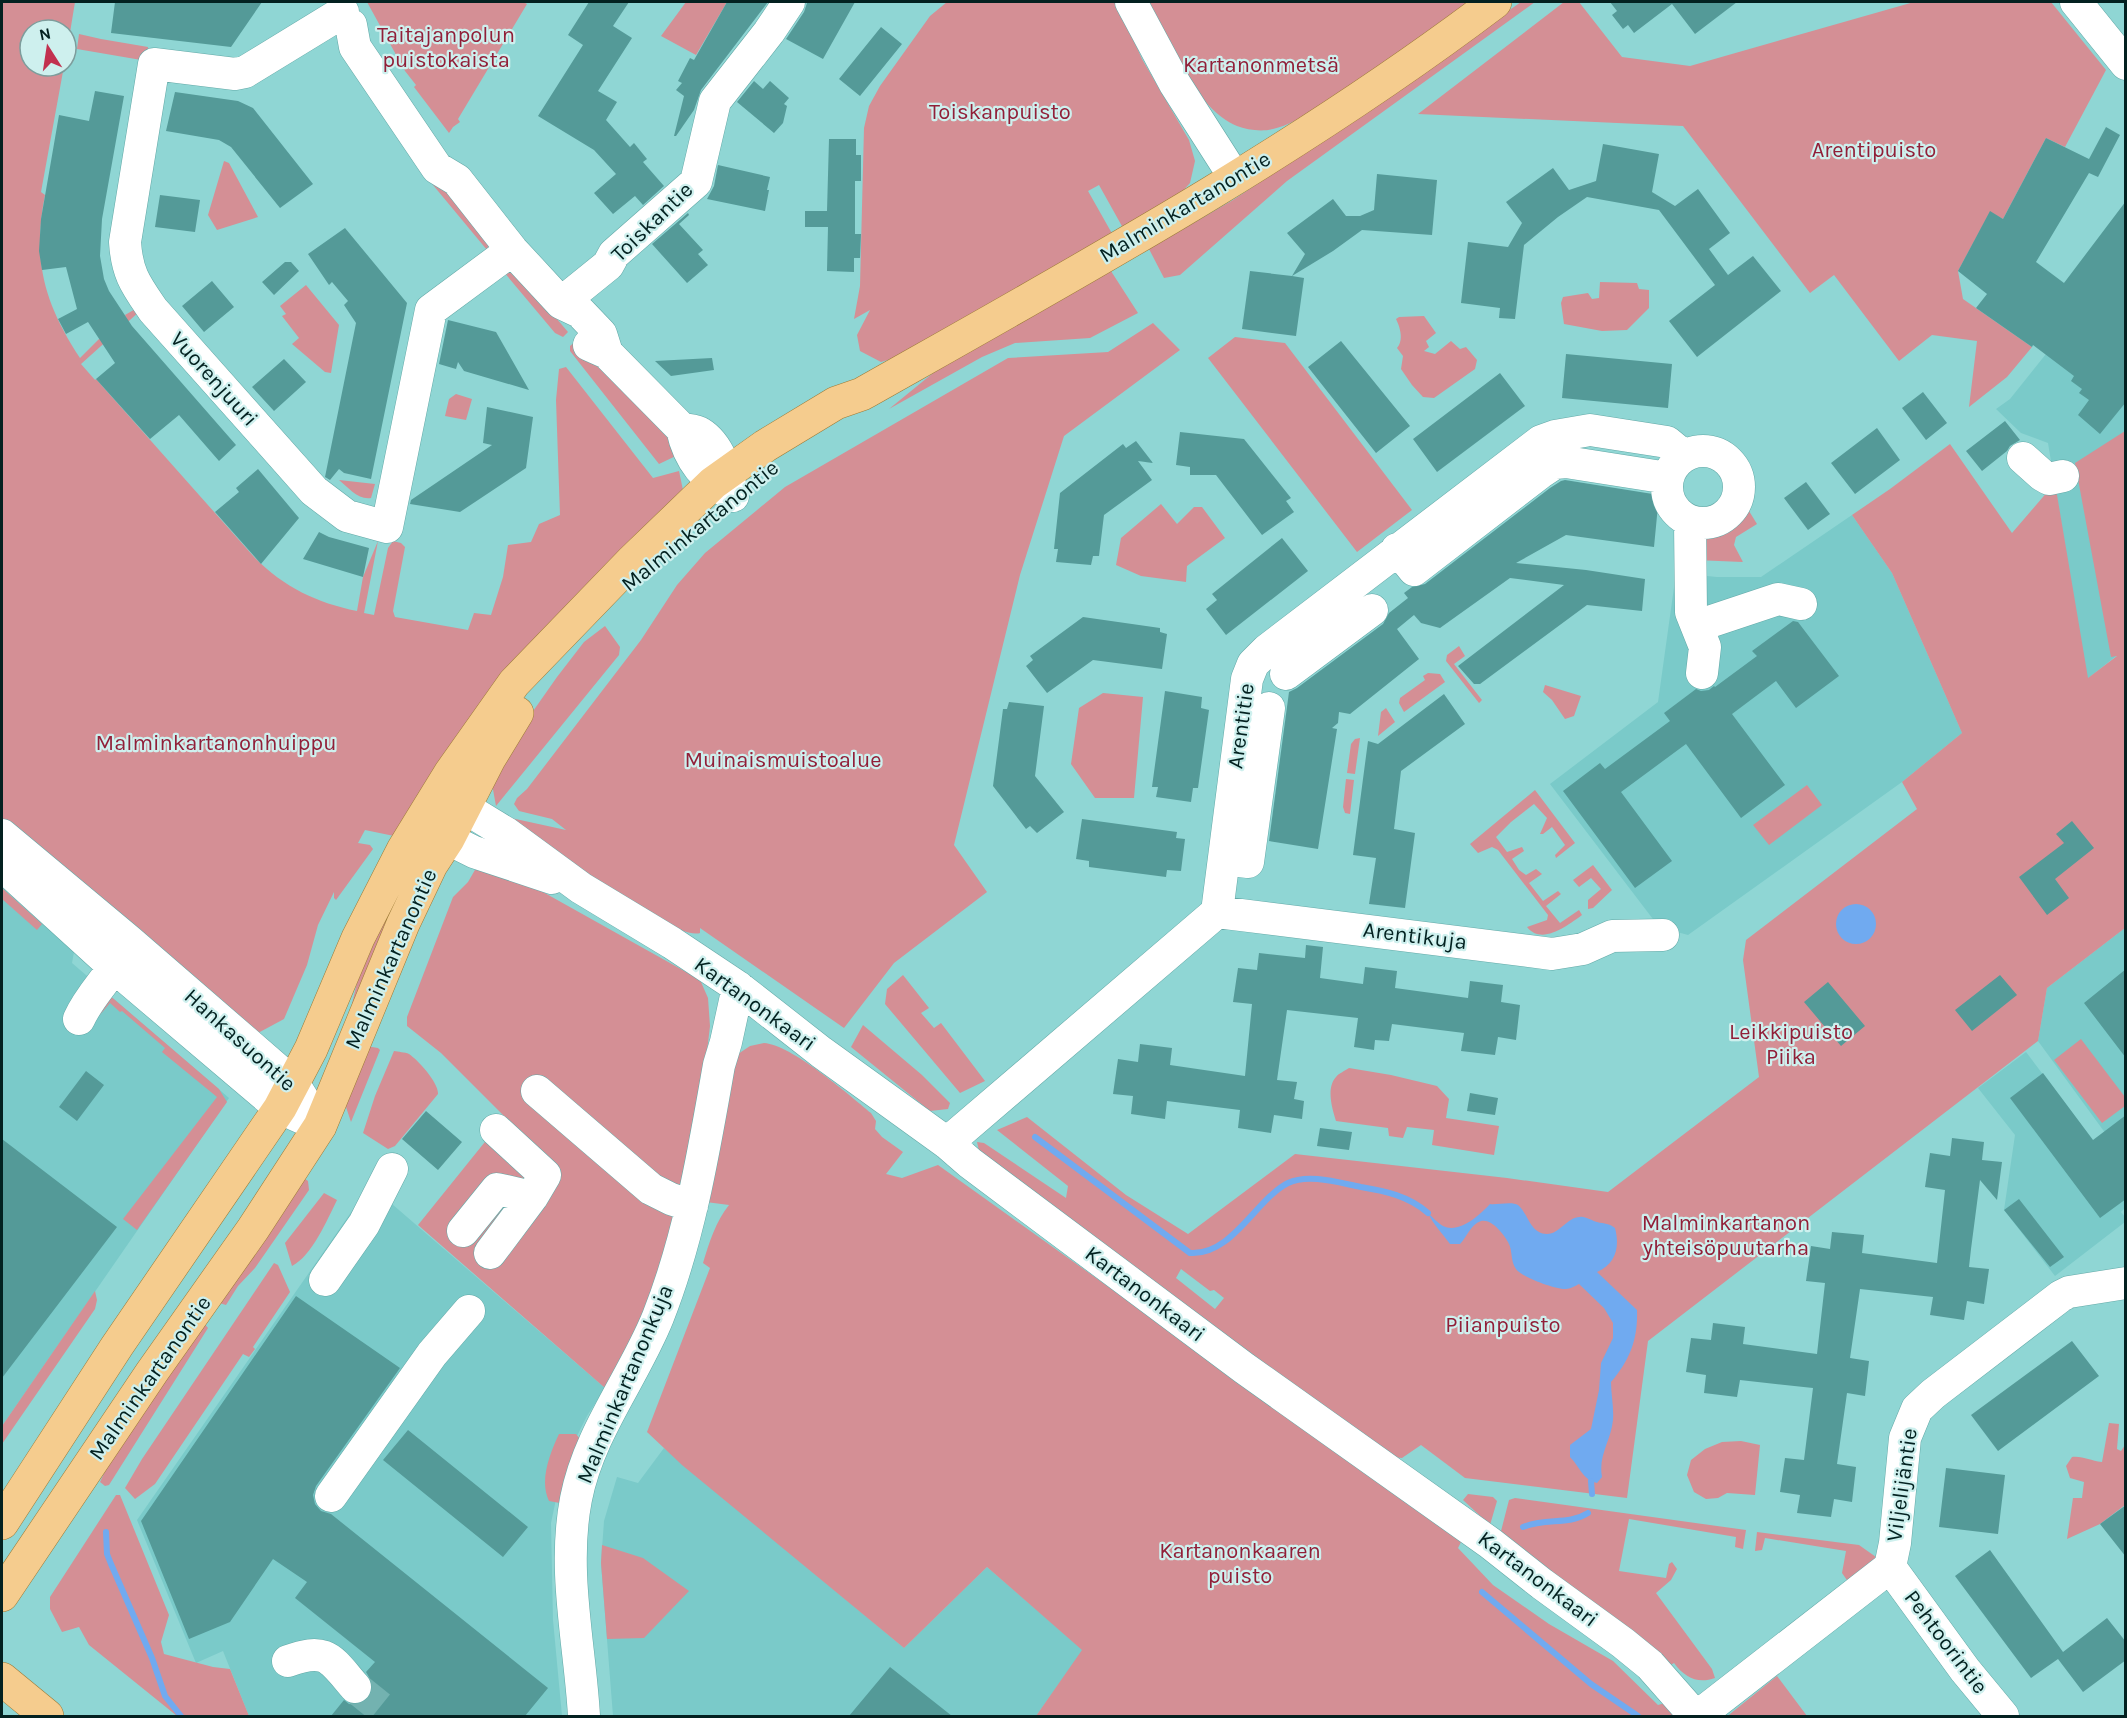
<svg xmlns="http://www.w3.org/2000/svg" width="2127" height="1718" font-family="Karla,sans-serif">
<rect width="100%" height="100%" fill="#8fd6d4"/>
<path fill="#7acac9" d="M2125 255V649L2087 679 2048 443 2021 433 1996 409 2010 399Z
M1852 515 1892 573 1962 733 1902 782 1688 935 1659 927 1550 784 1658 702 1676 573 1717 577H1761Z
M2 888 74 952 72 963 229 1098 2 1426Z
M2125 928V1160L2038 1041 2047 988Z
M2026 1052 2125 1183V1208L2121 1212 2125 1217V1222L2055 1276 2004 1210 2015 1135 1978 1088Z
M370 1185 605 1388 587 1416 575 1440 559 1485 551 1523 553 1620 562 1716H249L223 1651 196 1663 137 1520Z
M664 1448 904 1648 987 1567 1083 1650 1036 1716H613L601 1563 604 1521 617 1477 638 1483Z"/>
<path fill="#d48f95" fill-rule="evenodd" d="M2 2H75L66 57V30H30V66H64L41 192 45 195C32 260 44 303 80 358L99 339 127 319 125 315 137 308 140 311 81 364 95 380 96 379 255 558C284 587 317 603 357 611L363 577 378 541 364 613 374 615 388 548 393 541 401 543 405 547 393 611 395 617 468 630 474 613 491 615 503 577 508 545 531 542 539 524 560 515 556 400 559 369 566 367 653 478 679 471 684 495 394 836 365 830 358 843 370 845 373 849 336 900 334 898V892L318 925 307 965 284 1019 258 1033 2 824Z
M367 2H523L527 4 458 119 460 122 453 127 449 133 414 87 416 85 405 71Z
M686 2H727L696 55 661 36Z
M947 2H1117L1142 59 1189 140 1195 161 1190 183 1180 194 1123 228 1099 185 1088 191 1114 237 917 351 881 362 860 351 857 335 870 310 854 319 860 286 864 128 869 106 880 86 930 16Z
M1147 2H1468C1435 28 1399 52 1364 76 1340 93 1301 123 1273 129 1262 132 1247 130 1237 126 1197 110 1165 38 1147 2Z
M1521 2H1535L1287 181 1180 275 1164 278 1149 249 1233 200 1318 144Z
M1564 2H1579L1622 57 1690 66 1914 2H2051L2106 70 2065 147 2046 138 2003 219 1990 212 1958 271 1963 299 2032 347 2007 377 1969 407 1977 341 1932 335 1899 361 1834 275 1810 293 1683 126 1418 114Z
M79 34 101 39 148 47 147 61 77 49Z
M224 161 229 163 258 217 217 230 208 215Z
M428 169 489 243 487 250 433 185 428 176Z
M1109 268 1138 313 1090 338 1015 343 982 357 889 409 938 369Z
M504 270 517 272 568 332 563 337 555 333 503 271Z
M1600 282 1637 283 1639 289 1649 290V308L1627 330 1602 331 1564 324 1561 303 1563 297 1588 293 1592 299 1599 298Z
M306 285 339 325 331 373 325 372 292 344 299 338 282 316 286 314 280 306Z
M1424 316 1436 333 1426 341 1429 347 1424 351 1435 354 1451 341 1460 349 1466 347 1477 360 1475 369 1434 398 1423 397 1412 385 1401 369 1403 356 1397 348C1404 340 1400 327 1396 319L1399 317Z
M1153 323 1180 350 1064 436 1020 575 954 845 987 892 894 963 844 1028 700 928V933C673 942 539 839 511 818L566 830 552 819 519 811 514 804 517 798 527 789 641 640 677 585 705 553 785 487 1008 358 1108 352Z
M1235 337 1285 343 1412 510 1357 552 1208 358Z
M576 341 670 440 680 454 659 464 570 351V346Z
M456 394 472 399 466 420 445 416 449 399Z
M2125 431V928L2047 988 2038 1041 1648 1341 1627 1498 1465 1478 1421 1445 1402 1458 1391 1457 980 1155 977 1142 984 1143 1066 1198 1068 1186 997 1130 1027 1117 1126 1195 1188 1234 1295 1154 1507 1178 1608 1192 1759 1077 1743 960 1746 940 1917 809 1902 782 1962 733 1892 573 1852 515 1890 489 1950 444 2012 533 2055 483 2088 678 2117 656 2111 657 2075 463ZM1181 1269 1210 1291 1214 1290 1224 1298 1215 1309 1176 1278Z
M339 480 375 484 371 498C358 500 349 488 339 480Z
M1161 504 1177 524 1194 507H1202L1225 538 1187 566 1186 582 1141 576 1116 565 1121 538Z
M1749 511 1757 524 1736 537 1734 545 1743 562 1695 560V535C1719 535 1735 531 1749 511Z
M605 626 620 647 619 655 496 806 492 784 517 734 557 677 584 642Z
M1459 646 1465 656 1454 664 1482 700 1479 703 1446 661 1447 655Z
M1428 673 1440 674 1445 682 1404 712 1399 703 1400 698 1425 680 1423 676Z
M1545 685 1581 696 1574 716 1565 719 1552 700 1543 692Z
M1103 693 1143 697 1134 798H1095L1071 764 1079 708Z
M1386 708 1395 722 1378 736 1381 712Z
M1360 738 1355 774 1347 773 1351 744 1355 739Z
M1346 779 1354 780 1350 814 1345 813 1343 807Z
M1807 785 1822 805 1769 845 1753 825Z
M1535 790 1575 843 1556 858 1555 855 1565 845 1552 827 1543 834H1540L1547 818 1534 804 1511 822 1496 837 1507 852 1522 847 1524 851 1512 859 1519 870 1526 875 1536 869 1542 874 1529 883 1543 901 1558 891 1561 894 1546 906 1560 923 1579 910 1582 915C1568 925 1542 946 1527 927L1547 920 1548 915 1498 850 1492 847 1478 853 1470 844Z
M479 863 509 873 695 977 701 982 708 998 710 1026 704 1077 685 1194 653 1290 631 1341 605 1388 418 1225 505 1117 441 1053 407 1026V1017L453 897 468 882Z
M1593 865 1612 890 1593 908 1588 909V900L1601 889 1591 878 1579 887 1573 880Z
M417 867 358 1007 352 1004 363 957 371 936Z
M2 888 42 924 37 930 2 899Z
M903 975 929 1008 921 1013 934 1028 941 1023 985 1081 960 1093 885 1004 887 989Z
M108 994 219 1089 227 1102 137 1230 123 1219 217 1097 162 1052 165 1048 122 1011 120 1012 110 1003 99 1016V1009Z
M863 1025 922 1075 950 1103 948 1109 930 1111 851 1047Z
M2081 1039 2125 1097V1106L2102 1123 2054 1060Z
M764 1043C792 1045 848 1094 871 1113L876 1121 875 1129 882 1137 903 1152 886 1174 902 1178 938 1165 1443 1526 1461 1542 1458 1548 1493 1585 1549 1624 1613 1661 1658 1705 1665 1703 1676 1716H1036L1082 1650 987 1567 904 1648 682 1465 647 1432 710 1268 703 1263C709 1243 716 1221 729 1205L706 1202 714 1152 738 1054 750 1046Z
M366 1046 378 1048 380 1050 351 1122 345 1104Z
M394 1051C398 1052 405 1052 409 1054 418 1060 439 1083 438 1094L395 1146 388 1149 363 1133 375 1096Z
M1349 1068 1391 1075 1437 1086 1449 1099 1446 1118 1499 1126 1494 1155 1432 1145 1434 1130 1407 1127 1403 1138 1389 1136 1388 1128 1336 1121C1332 1108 1326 1088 1336 1077 1339 1073 1345 1071 1349 1068Z
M302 1177 308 1181 309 1190 255 1268 238 1286 226 1305 216 1302Z
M324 1193 337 1200C327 1220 312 1256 292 1266L285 1243Z
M274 1263 278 1265 290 1292 253 1347 255 1349 249 1357 243 1354 155 1484 135 1499 125 1488 142 1459Z
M95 1291 97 1300 95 1309 2 1444V1426Z
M203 1322 208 1328 109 1485 105 1486 100 1482 122 1435Z
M2109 1423 2119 1424 2117 1449 2121 1451 2125 1445V1505L2100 1524 2067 1539 2073 1498H2082L2084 1482 2070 1478 2066 1466 2072 1457C2084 1456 2090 1461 2102 1462Z
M559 1434H576L584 1444 565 1504 549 1501C539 1481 550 1453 559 1434Z
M1741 1441 1760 1445 1755 1495 1727 1493 1718 1498 1706 1499 1694 1492 1687 1475 1691 1460 1705 1449 1722 1442Z
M1468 1494 1493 1497 1497 1501 1490 1525 1463 1500Z
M116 1495H120L169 1615 161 1642 164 1654 213 1667 230 1669 249 1716H177L89 1645 79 1627 62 1632 50 1609V1597Z
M1515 1498 1746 1530 1743 1549 1735 1547 1736 1537 1629 1519 1619 1571 1666 1578 1669 1564 1672 1562 1677 1569 1671 1580 1656 1593 1712 1669 1715 1678C1698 1684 1685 1678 1674 1663L1669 1666 1500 1535 1509 1500Z
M1757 1532 1859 1545 1876 1557 1867 1570 1849 1583 1842 1573 1846 1551 1765 1538 1762 1550 1755 1551Z
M602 1545 643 1558 689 1591 644 1638 607 1639 601 1563Z
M1777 1676 1807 1716H1728L1730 1714Z"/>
<path fill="#70aaf0" d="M1836 924a20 20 0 1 1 40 0a20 20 0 1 1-40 0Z
M1490 1204C1497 1205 1512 1201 1518 1205 1528 1213 1530 1234 1547 1234 1560 1234 1567 1217 1580 1217 1585 1216 1592 1221 1597 1222 1605 1224 1609 1223 1615 1228 1620 1247 1616 1264 1597 1272L1637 1310C1638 1339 1630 1360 1611 1382 1611 1394 1614 1408 1613 1420 1611 1441 1598 1455 1602 1477L1597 1483C1582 1479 1580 1467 1570 1457V1445L1591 1429 1599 1390 1601 1363 1613 1338V1323L1604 1308 1579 1284C1575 1286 1570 1289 1566 1289 1557 1290 1521 1277 1516 1269 1510 1261 1513 1250 1508 1242 1504 1234 1491 1218 1481 1221 1470 1225 1467 1237 1460 1244H1450C1442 1233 1433 1224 1428 1213 1432 1217 1438 1223 1443 1226 1459 1234 1480 1215 1490 1204Z"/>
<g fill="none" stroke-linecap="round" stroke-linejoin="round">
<path stroke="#70aaf0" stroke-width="6" d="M1035 1137 1190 1253C1232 1256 1256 1199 1288 1183 1309 1173 1340 1183 1361 1187 1385 1191 1409 1196 1428 1213
M1591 1481 1592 1494
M1523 1527C1548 1517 1567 1526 1588 1513
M106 1532 107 1554 111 1564 152 1658 165 1696 181 1716
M1482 1592 1591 1684 1638 1716"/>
</g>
<path fill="#549a98" d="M115 2H262L231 47 111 33Z
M589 2H629L613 26 632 38 598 91 617 102 606 120 630 147 634 143 647 159 643 162 664 186 643 205 635 196 613 214 594 193 616 174 594 150 538 116 583 45 568 35Z
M727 2H768L701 90 694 110 676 136H674L684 96 676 90 682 83 678 81 690 58 694 60Z
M1610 2H1737L1695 34 1672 4 1634 33 1628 25 1623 29 1612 15 1617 11Z
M807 3 855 2 823 59 786 39 804 12Z
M881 27 902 44 860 96 839 79Z
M754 81 763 89 770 81 789 98 784 104 787 106 783 123 774 133 737 102Z
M95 91 124 96 102 219 100 256 104 279 109 291 132 326 236 445 219 461 179 415 150 439 96 379 115 363 88 322 66 334 58 319 77 309 66 267 42 270 39 251 41 219 59 115 89 121Z
M175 92 238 101 253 108 313 184 280 208 231 147 219 140 166 131Z
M2106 127 2120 135 2098 177 2089 173 2036 262 2064 283 2126 201V402L2100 434 2078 415 2089 400 2079 393 2082 389 2071 381 2074 376 2033 345 2032 347 1976 308 1987 294 1958 271 1990 211 2003 219 2046 138 2089 159Z
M829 139H856V155H861V181H855V234H861L860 258H854V272L827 271 828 227H805V211H827Z
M1603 144 1659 154 1652 192 1675 206 1698 189 1730 233 1709 249 1728 275 1753 256 1781 291 1697 357 1669 321 1715 285 1659 210 1587 197 1558 217 1524 245 1515 319 1499 318 1500 308 1461 303 1468 242 1508 247 1522 223 1506 202 1553 168 1569 190 1596 181Z
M718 165 770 177 767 190H769L765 211 707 199 714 186Z
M1377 174 1437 180 1432 235 1362 230 1333 251 1292 276 1304 278 1296 336 1242 329 1250 271 1292 276 1305 254 1287 233 1333 199 1346 216H1360L1374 210Z
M160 195 200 200 195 232 155 227Z
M688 213 689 215 679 224 703 250 698 254 708 265 687 283 652 244Z
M345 228 407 303 371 479 344 473 339 469 330 480 325 477 356 323 344 305 348 301 332 282 329 285 308 254Z
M285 262H291L299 271 274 295 262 282Z
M212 281 234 307 204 332 182 306Z
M448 320 496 332 529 390 464 371 458 362 456 369 439 364Z
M1341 341 1410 426 1376 453 1308 367Z
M1566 354 1672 364 1668 408 1562 398Z
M712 358 714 370 671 376 655 361Z
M284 359 306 382 274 411 252 387Z
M1500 373 1525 406 1437 472 1413 439Z
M1923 392 1947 423 1926 440 1902 408Z
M487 407 533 417 526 468 460 512 410 504 411 500 492 445 483 443Z
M2005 421 2020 440 2010 446 2007 451 1982 471 1966 451Z
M1877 428 1900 460 1855 494 1831 463Z
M1180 432 1244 439 1291 498 1286 501 1294 512 1262 535 1216 475H1190V467L1176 465Z
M1136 441 1153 463 1138 461 1152 480 1104 515 1099 556H1093L1091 565 1056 562 1058 549H1054L1060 493 1123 444 1126 448Z
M258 469 299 518 261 564 215 512 239 492 236 488Z
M1565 480 1659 495 1654 547 1566 535 1516 563 1586 570 1645 579 1642 611 1587 605 1480 684H1474L1458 666 1564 585 1510 578 1440 628 1421 623 1414 615 1397 629 1419 659 1350 714 1339 712 1338 723 1332 728 1337 729 1318 849 1269 841 1289 692 1297 688 1383 624 1389 613 1408 598 1404 593 1412 587 1425 584 1550 488 1561 481Z
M1806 482 1830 514 1808 530 1784 498Z
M319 532 329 537 369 548 363 577 303 559Z
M1282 538 1308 571 1226 635 1206 609 1217 600 1212 594Z
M1083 617 1160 628V632L1167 634 1162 669 1093 660 1047 693 1026 666 1033 660 1030 656Z
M1793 621 1798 622 1839 676 1796 708 1776 681 1732 714 1785 785 1741 818 1686 744 1621 792 1672 861 1635 888 1563 791 1600 763 1605 769 1670 721 1664 713 1696 689 1701 691 1709 690 1714 686 1715 687 1757 656 1752 651Z
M1165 691 1202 697 1201 708 1209 710 1198 788H1193L1191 802 1156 797 1158 787H1152Z
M1444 694 1465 724 1401 771 1394 829 1415 833 1405 908 1369 904 1376 858 1353 855 1368 741 1378 744Z
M1009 702 1044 706 1035 776 1064 812 1037 833 1030 826 1026 829 993 786 1003 709H1007Z
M1082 819 1177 832 1176 838 1185 839 1181 871 1167 870 1166 877 1089 867V861L1076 859Z
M2072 821 2094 848 2055 879 2069 898 2047 915 2019 877 2064 843 2056 834Z
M1306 945 1323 947 1320 978 1363 984 1365 967 1397 971 1395 988 1468 998 1470 981 1503 985 1501 1002 1520 1005 1516 1040 1498 1037 1495 1055 1461 1051 1464 1033 1392 1024 1389 1041 1375 1040 1374 1050 1354 1047 1358 1018 1287 1010 1277 1080 1297 1082 1294 1099 1304 1101 1302 1119 1274 1115 1271 1133 1238 1128 1240 1110 1167 1101 1165 1119 1131 1114 1133 1096 1113 1094 1118 1059 1138 1062 1140 1044 1172 1048 1170 1065 1245 1076 1252 1004 1233 1002 1238 968 1257 970 1259 953 1305 958Z
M2126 969V1058L2084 1003Z
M2000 975 2017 995 1972 1031 1955 1010Z
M1828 982 1865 1026 1841 1046 1804 1002Z
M86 1071 104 1085 77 1121 59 1107Z
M2043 1073 2093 1140 2126 1115V1199L2100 1218 2010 1098Z
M1470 1093 1498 1098 1495 1115 1467 1111Z
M426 1111 462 1142 438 1170 402 1139Z
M1320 1128 1352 1132 1349 1150 1317 1146Z
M1952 1138 1984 1142 1982 1160 2002 1162 1997 1200 1980 1180 1971 1249 1969 1267 1989 1269 1984 1304 1967 1301 1964 1320 1930 1315 1933 1297 1860 1289 1850 1358 1869 1361 1865 1396 1847 1393 1837 1464 1856 1467 1852 1502 1834 1499 1831 1517 1797 1513 1800 1495 1780 1492 1785 1458 1804 1460 1813 1388 1740 1380 1737 1397 1704 1393 1706 1375 1686 1372 1691 1338 1711 1340 1713 1323 1745 1327 1743 1344 1817 1354 1825 1283 1806 1281 1811 1246 1830 1249 1832 1232 1864 1235 1862 1253 1937 1263 1945 1190 1925 1187 1930 1153 1950 1156Z
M2 1139 117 1227 2 1378Z
M2019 1199 2064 1257 2050 1267 2004 1210Z
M296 1296 400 1368 316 1486 313 1495 315 1504 321 1511 331 1514 548 1688 525 1716H331L344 1700 349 1704 358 1705 367 1700 372 1694 373 1684 366 1672 375 1662 295 1598 307 1582 273 1559 230 1622 189 1639 141 1521Z
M2072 1341 2099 1376 1998 1451 1971 1415Z
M408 1430 528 1527 503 1557 383 1460Z
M1946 1468 2005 1475 1998 1534 1939 1527Z
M2126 1505V1557L2100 1524Z
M1990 1550 2063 1652 2107 1618 2126 1642V1660L2083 1692 2058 1659 2031 1678 1955 1576Z
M890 1667 952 1716H849Z"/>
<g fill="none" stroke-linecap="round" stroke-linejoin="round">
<path stroke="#73b2b0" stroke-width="32" stroke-dasharray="32 16" stroke-linecap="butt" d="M355 1687 391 1716"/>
<g stroke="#63a9a7" stroke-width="33">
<path id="minor" d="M1131 2 1175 84 1235 178
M2076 2 2126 64
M343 12 245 72 235 74 154 64 125 242C127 274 136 285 153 310L314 491 347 516 387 527 431 310 512 250
M351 25 355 47 437 168 457 180 512 250 561 303 580 312 601 334 607 353
M561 303 608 265 614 254 696 182 715 101 769 32 789 2
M589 345 607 353 682 429C689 462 705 478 733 496
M682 429C687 430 696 430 700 433 720 445 728 475 733 496
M1667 487a36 36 0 1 1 72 0a36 36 0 1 1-72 0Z
M2023 458 2042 475 2049 479 2063 476
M1690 522 1691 612 1705 647 1702 673
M1397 549 1414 570 1540 473 1555 463 1566 462 1668 478
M1697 626 1778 599 1801 604
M1286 674 1372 610
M439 807 465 808 506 833 581 888 672 943 738 987 821 1052 947 1143 970 1163 1244 1368 1490 1543 1542 1584 1623 1643 1650 1665 1695 1716
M436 817 448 839 474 852 552 878
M2 835 129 941 293 1083 320 1126
M1224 859 1248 862 1269 708
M2 865 115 968 280 1108 302 1118
M1217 912 1552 954 1583 949 1612 936 1663 935
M79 1019C92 991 111 977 124 950
M537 1091 651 1189 671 1199 692 1206
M947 1143 1217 912 1247 679 1253 664 1267 650 1541 441 1555 436 1590 430 1667 442 1684 456
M463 1231 497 1189 532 1197
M490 1253 532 1197 545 1175 496 1130
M325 1280 364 1224 392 1169
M331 1496 432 1354 469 1311
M1890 1567 1965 1670 2003 1716
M288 1661C327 1647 330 1658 355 1687
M584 1716C580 1645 562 1571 576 1499 589 1432 633 1379 658 1317 690 1236 704 1150 719 1065L726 1042 738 987
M1698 1716 1890 1567 1895 1543 1905 1438 1917 1409 1933 1394 2061 1296 2069 1292 2126 1283"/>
</g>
<g stroke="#9c7a36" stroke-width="34">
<path id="major" d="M2 1523 117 1346 280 1108 311 1049 358 938 403 850 451 772 514 683 631 562 713 483 765 446 836 403 862 394C1078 272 1297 152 1495 2
M2 1595 152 1372 253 1229 320 1126 403 924 431 865 448 839 489 759 517 713
M2 1679 47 1716"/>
</g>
<use href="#minor" stroke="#fff" stroke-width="32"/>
<use href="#major" stroke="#f5cc8e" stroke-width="33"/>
</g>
<g text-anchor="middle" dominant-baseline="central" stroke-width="4.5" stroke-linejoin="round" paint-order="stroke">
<g font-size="22" fill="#911f38" stroke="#cef0ee">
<text x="446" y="35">Taitajanpolun<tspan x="446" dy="25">puistokaista</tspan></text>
<text x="1261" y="65">Kartanonmetsä</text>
<text x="1000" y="112">Toiskanpuisto</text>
<text x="1874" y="150">Arentipuisto</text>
<text x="216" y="743">Malminkartanonhuippu</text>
<text x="783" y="760">Muinaismuistoalue</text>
<text x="1791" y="1032">Leikkipuisto<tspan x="1791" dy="25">Piika</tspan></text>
<text x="1726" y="1223">Malminkartanon<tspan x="1726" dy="25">yhteisöpuutarha</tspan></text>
<text x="1503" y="1325">Piianpuisto</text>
<text x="1240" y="1551">Kartanonkaaren<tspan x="1240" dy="25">puisto</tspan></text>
</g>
<g font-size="22" fill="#032120" stroke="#cef0ee">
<text transform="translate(1185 207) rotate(-31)">Malminkartanontie</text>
<text transform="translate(652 222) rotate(-44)">Toiskantie</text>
<text transform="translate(214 379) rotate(48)">Vuorenjuuri</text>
<text transform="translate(700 526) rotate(-39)">Malminkartanontie</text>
<text transform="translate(1241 726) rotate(-82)">Arentitie</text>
<text transform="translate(1415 936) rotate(7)">Arentikuja</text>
<text transform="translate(391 959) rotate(-66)">Malminkartanontie</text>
<text transform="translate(755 1004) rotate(36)">Kartanonkaari</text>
<text transform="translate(240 1040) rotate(42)">Hankasuontie</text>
<text transform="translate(1145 1294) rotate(37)">Kartanonkaari</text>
<text transform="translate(150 1378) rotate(-55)">Malminkartanontie</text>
<text transform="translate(625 1384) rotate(-67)">Malminkartanonkuja</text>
<text transform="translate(1902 1485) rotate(-82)">Viljelijäntie</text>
<text transform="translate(1538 1579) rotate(37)">Kartanonkaari</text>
<text transform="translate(1946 1642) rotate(53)">Pehtoorintie</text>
</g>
</g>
<rect width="2127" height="1718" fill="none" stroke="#032120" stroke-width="6"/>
<g transform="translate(48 48) rotate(348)"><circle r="28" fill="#cef0ee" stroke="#7d9d9c" stroke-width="1.5"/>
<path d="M0-4.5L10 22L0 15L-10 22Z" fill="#c2314f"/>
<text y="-9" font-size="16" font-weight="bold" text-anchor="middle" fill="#032120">N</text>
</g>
</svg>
